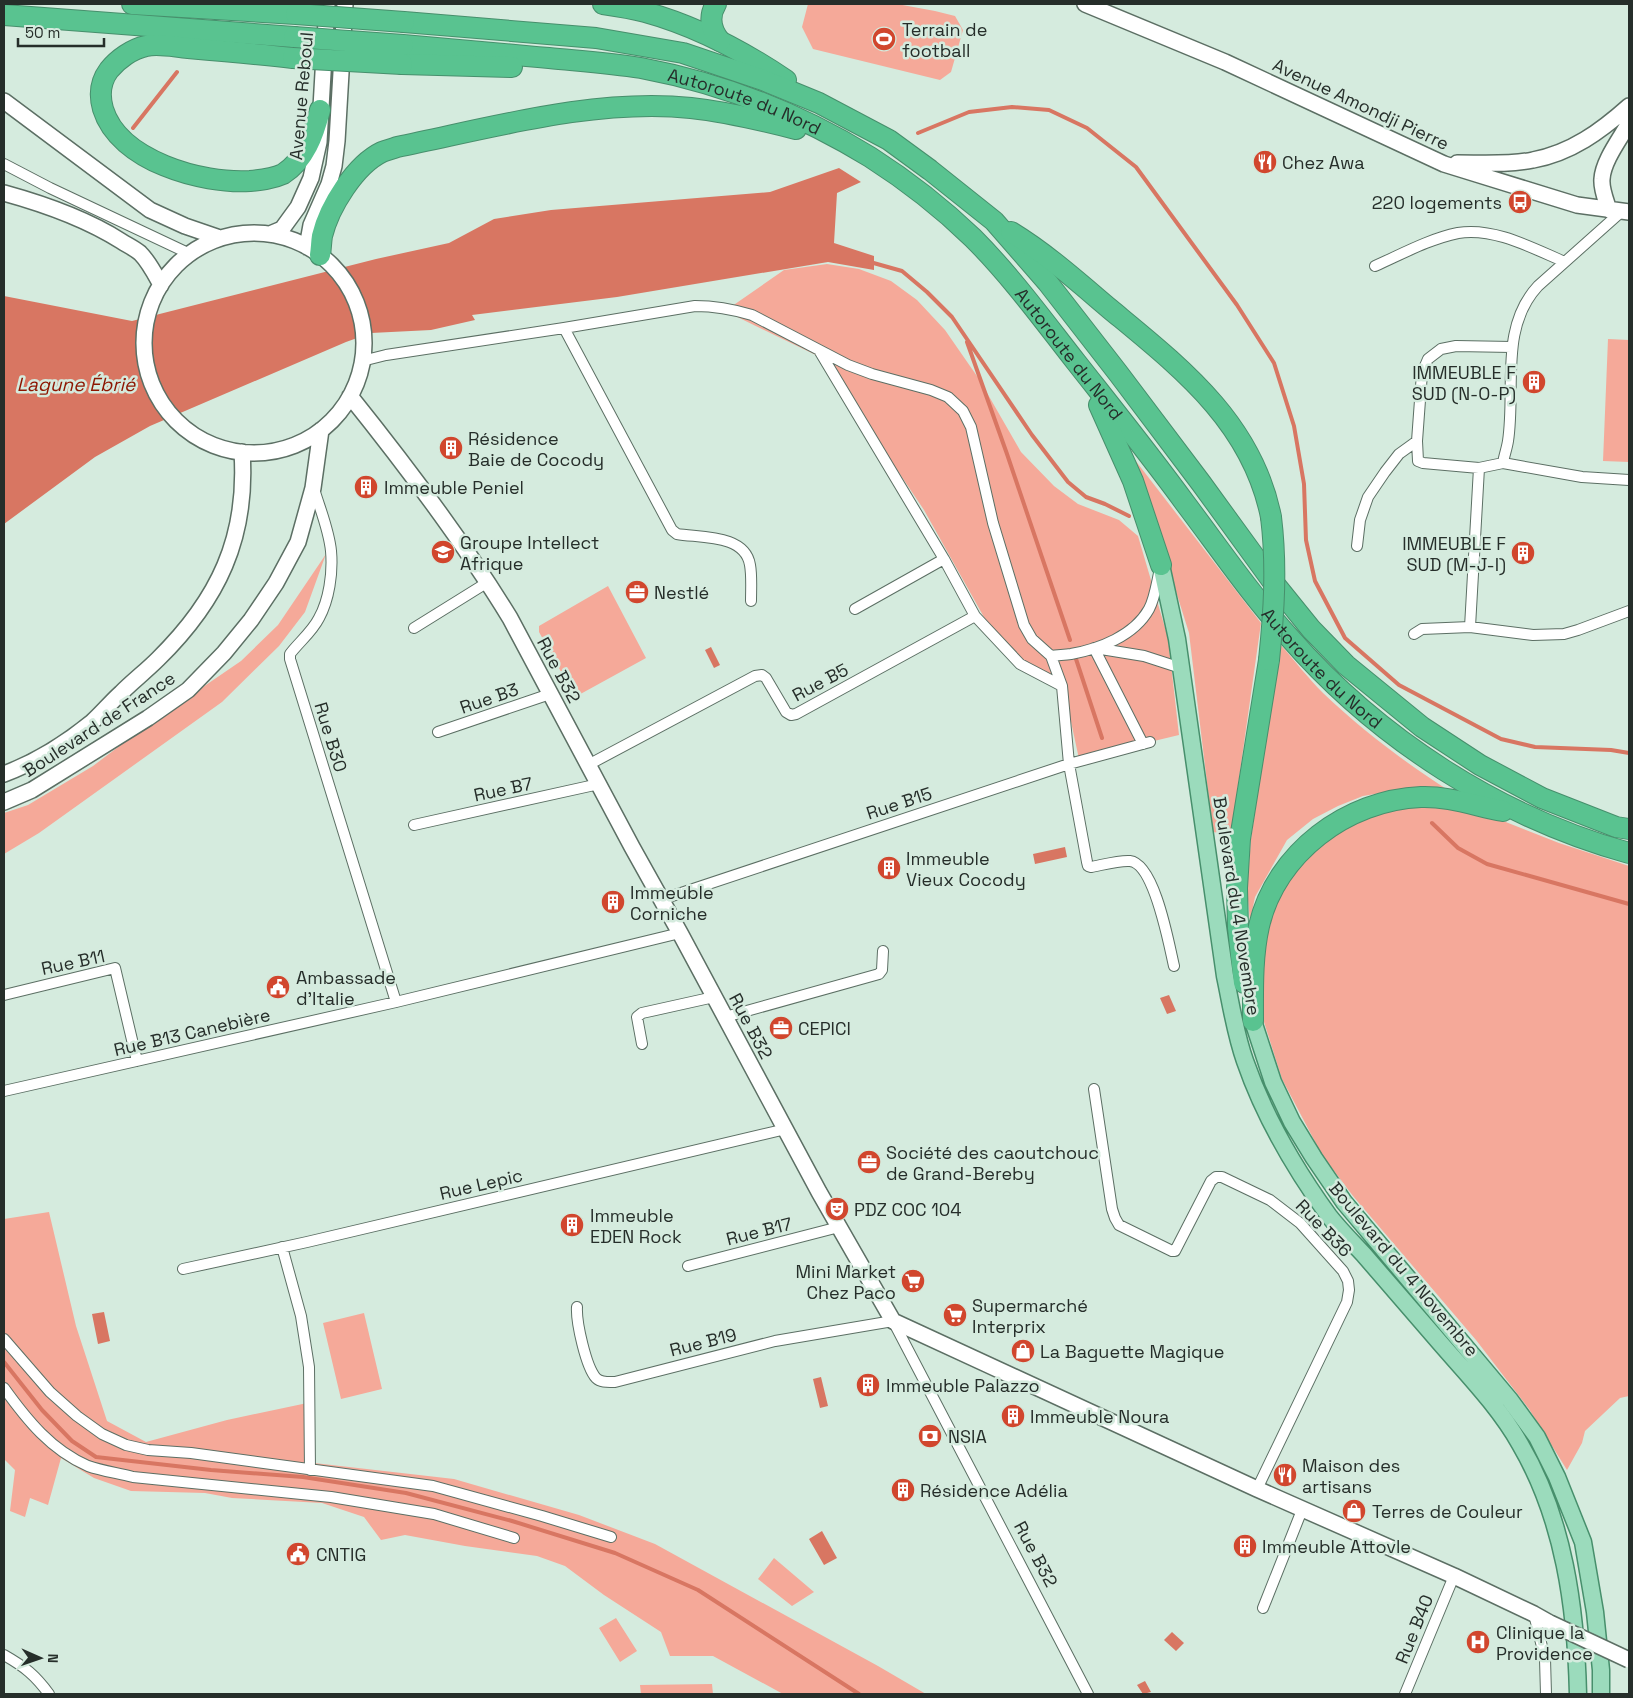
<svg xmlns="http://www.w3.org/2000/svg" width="1633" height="1698" font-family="'Space Grotesk',sans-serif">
<rect width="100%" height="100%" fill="#d5ebde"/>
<path fill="#f5a999" d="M808 4H897L935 11 955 16 963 30 951 72 940 80 813 49 802 27Z
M827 264 859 269 891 281 917 300 945 330 979 379 1021 452 1054 486 1078 504 1119 520 1138 536 1168 638 1179 735 1079 759 1064 689 1025 662 985 619 924 510 822 358 725 311 784 270Z
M1608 339 1629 340V462L1603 461Z
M1135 460 1261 623 1231 835 1213 832 1189 633Z
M326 554 305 612 279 646 222 702 39 833 4 854V813L28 805 93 766 146 726 241 661 278 625Z
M608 586 646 658 575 697 539 632V626Z
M1280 644C1294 660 1308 678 1323 693 1361 729 1404 762 1448 790L1416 787 1363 796 1338 806 1313 819 1287 840 1255 897 1250 921 1247 889 1251 839Z
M1423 805 1493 817 1559 843 1629 866V1396L1620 1398 1585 1431 1582 1443 1567 1470 1529 1409 1476 1340 1353 1196 1322 1155 1282 1079 1264 1022 1262 983 1267 925 1274 903 1289 878 1306 857 1331 835 1378 812Z
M49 1212 76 1326 107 1421 146 1442 227 1420 312 1402 314 1463 454 1479 579 1515 655 1544 878 1666 926 1694H783L713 1656H670L661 1632 604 1595 565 1566 537 1556 465 1546 405 1535 381 1540 364 1517 322 1503 232 1498 205 1493 131 1491 94 1478 61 1458 48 1505 30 1498 25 1517 10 1511 15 1470 4 1459V1219Z
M364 1313 382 1389 341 1399 323 1323Z
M774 1558 814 1592 792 1606 758 1579Z
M616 1618 637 1651 620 1662 599 1628Z
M712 1684 713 1694H641L640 1685Z"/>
<path fill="#d87662" d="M839 168 861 182 837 193 834 243 874 256V270L828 262 617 297 472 315 475 320 431 330 371 333 346 342 150 426 95 457 4 524V296L132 321 376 259 449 243 494 219 551 210 770 192Z
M711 647 720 665 714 668 705 650Z
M1065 847 1067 857 1035 864 1033 854Z
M1169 995 1176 1011 1167 1014 1160 998Z
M104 1312 110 1341 98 1344 92 1314Z
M821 1377 828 1406 820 1408 813 1379Z
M822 1531 837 1558 824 1565 809 1539Z
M1172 1632 1184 1643 1176 1651 1164 1640Z
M1145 1681 1151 1692 1143 1694 1137 1685Z"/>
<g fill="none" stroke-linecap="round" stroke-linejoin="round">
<path stroke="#d87662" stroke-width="4" d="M133 128 177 72
M918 133 969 112 1012 107 1049 110 1087 128 1136 167 1237 305 1274 363 1294 426 1304 484 1306 540 1315 581 1345 638 1399 685 1501 739 1535 747 1611 750 1629 753
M870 262 902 271 927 292 952 317 1032 435 1068 482 1086 497 1105 504 1129 516
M967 342 1007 454 1070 640
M1076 659 1102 738
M1432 823 1458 848 1487 864 1629 904
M4 1362 42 1410 72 1441 96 1457 211 1470 303 1477 406 1493 512 1521 615 1553 698 1590 859 1694"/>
<g stroke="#5c6f64" stroke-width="12">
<path id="street" d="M4 164 50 188 190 254
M1375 266C1402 254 1429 239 1458 233 1494 227 1532 248 1565 262
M564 328 672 530 677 534C700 538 745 534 750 565 752 576 751 589 751 601
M820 352 944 559 975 616 1020 664 1062 686
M362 361 386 355 564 328 695 306C715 306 732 309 752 315L848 365 872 374 931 390 948 397 963 411 971 427 993 523 1024 625 1032 639 1051 656C1058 655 1064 655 1071 654 1099 649 1134 636 1149 609 1155 598 1157 581 1160 569
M1503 463 1582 477 1629 480
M1479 468 1423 463 1418 461 1417 441 1422 373 1428 359 1441 349 1456 346 1512 347
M314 489C320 509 329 530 331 551 333 573 329 600 319 618 312 632 299 642 290 654V659L396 1002
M1357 546 1360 520 1368 497 1385 472 1399 454 1417 441
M855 609 944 559
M1470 627 1479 468 1503 463C1504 456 1507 448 1508 441 1516 389 1499 328 1538 286L1621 212
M414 628 488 582
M1414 634 1422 629 1470 627 1533 635 1564 634 1578 630 1629 611
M1094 648 1143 744
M1095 648 1144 656 1181 668
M1051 656 1062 686 1069 764 1087 862 1088 866 1091 867C1102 865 1120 860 1130 861 1155 864 1169 945 1174 966
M438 732 550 694
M588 765 755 676 762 675 766 678 786 712 791 715 796 714 975 616
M414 825 599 784
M660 900 1069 764 1150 742
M4 995 115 968 137 1061
M725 1017 879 974 882 970 883 951
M642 1044 637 1017 642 1013 714 997
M1094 1089 1112 1209 1115 1218 1119 1225 1172 1251H1175L1211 1181 1216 1177H1222L1270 1200 1300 1223 1343 1271 1348 1281 1349 1290 1347 1302 1257 1489
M4 1091 396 1002 680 933
M282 1247 301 1316 309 1367 310 1470
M688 1266 839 1227
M183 1269 307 1242 786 1129
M577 1307C576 1322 586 1367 596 1378 601 1383 609 1382 615 1382L775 1341 893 1321 1088 1694
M4 1339 50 1392 77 1416 102 1434 126 1445 148 1450 191 1453 433 1486 542 1516 611 1537
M4 1388C27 1420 51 1450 88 1466 102 1471 118 1473 133 1477L331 1497 434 1514 514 1538
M1263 1608 1302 1510
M1534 1614 1545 1659 1546 1694
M4 1655C25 1667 35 1675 49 1694
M1405 1694 1454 1576"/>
</g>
<g stroke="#5c6f64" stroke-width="18">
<path id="secondary" d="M1085 4 1225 62 1444 164 1577 205 1629 212
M4 101 150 210 185 226 220 238
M1457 163C1482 163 1509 165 1533 160 1571 153 1601 131 1629 106
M4 193C44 204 85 218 121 241 127 245 134 248 140 253 149 262 155 274 161 285
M1609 210C1606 200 1601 189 1602 179 1603 161 1620 139 1629 123
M144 343a110 110 0 1 1 220 0a110 110 0 1 1-220 0Z
M270 234 282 229 298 207 311 178 319 142 327 4
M307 247 311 225 329 184 334 166 337 141 345 4
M350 396C407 467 463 541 510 618L632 847 680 933 819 1192 893 1321 1257 1489 1454 1576 1534 1614 1550 1623
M4 774C36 762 65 744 92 722 102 713 111 702 121 693 133 681 146 671 158 659 218 600 248 538 242 452
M4 802 32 790 148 718 188 690 224 653 251 620 276 583 298 542 313 488 321 430"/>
</g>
<g stroke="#478f6c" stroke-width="19">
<path id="primary" d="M1161 565 1177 639 1225 976C1231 1004 1235 1033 1245 1061 1264 1116 1295 1169 1329 1216 1340 1230 1353 1243 1365 1256 1388 1283 1412 1310 1435 1337 1464 1371 1498 1405 1520 1444 1564 1519 1576 1608 1578 1694
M1253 1021 1273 1082 1292 1122 1314 1158 1344 1202 1510 1400 1537 1437 1557 1477 1583 1542 1595 1612 1601 1670V1694"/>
</g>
<g stroke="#478f6c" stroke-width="22">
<g id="highway">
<path d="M132 4 296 14"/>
<path d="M603 4C617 6 631 8 645 12 696 26 743 51 786 80"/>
<path d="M716 4C708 17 711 30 720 41"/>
<path d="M4 15 294 37"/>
<path d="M404 22 596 38 683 53 763 80 819 103 889 140 930 170 994 221 1048 283 1118 373 1201 483 1273 582 1311 629 1346 665 1422 727 1480 765 1542 798 1616 827 1629 829"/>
<path id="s1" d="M403 45C451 49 500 54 549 58 579 61 610 63 641 68 721 83 800 114 870 157 906 180 942 208 973 238 1011 276 1043 320 1076 362 1113 409 1150 455 1185 503 1219 548 1251 595 1289 637 1378 739 1499 817 1629 853"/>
<path d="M293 58C258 54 223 51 188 48 175 47 159 43 146 46 132 49 118 59 109 70 100 82 99 95 103 109 119 161 202 184 250 181 261 180 272 179 283 174 305 160 314 134 320 110"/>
<path d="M402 64 512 67"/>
<path d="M1011 232C1047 254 1078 282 1110 309 1180 367 1252 422 1271 517"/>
<path d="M320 255C321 249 321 242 322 236 329 207 355 165 382 152 387 150 392 149 397 147 491 128 595 98 691 108 727 112 761 120 796 129"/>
<path d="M1099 405 1133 481 1161 565"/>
<path d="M1244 983 1238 928 1237 888 1240 839 1269 660"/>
<path d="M1253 1021C1253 990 1252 957 1259 926 1276 853 1347 800 1421 797 1448 796 1476 806 1503 811"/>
</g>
</g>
<use href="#street" stroke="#fff" stroke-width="10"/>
<use href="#secondary" stroke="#fff" stroke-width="15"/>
<use href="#primary" stroke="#9bdbbc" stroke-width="16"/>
<use href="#highway" stroke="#59c390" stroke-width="20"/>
<g stroke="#5c6f64" stroke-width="18" stroke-linecap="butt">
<path id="secondary-bridge" d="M1550 1623 1629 1660"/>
</g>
<g stroke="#478f6c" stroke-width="22" stroke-linecap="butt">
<path id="highway-bridge" d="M296 14 404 22
M294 37 403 45
M293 58 402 64
M1269 660C1274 612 1277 566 1271 517"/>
</g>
<use href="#secondary-bridge" stroke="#fff" stroke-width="15"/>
<use href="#highway-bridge" stroke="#59c390" stroke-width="20"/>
</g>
<defs>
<g id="stadium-disc" transform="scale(1.25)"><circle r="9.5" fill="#d1462d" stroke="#d5ebde"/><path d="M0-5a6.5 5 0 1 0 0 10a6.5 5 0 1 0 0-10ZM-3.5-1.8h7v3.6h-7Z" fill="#fff"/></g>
<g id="restaurant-disc" transform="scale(1.25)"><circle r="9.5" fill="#d1462d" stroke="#d5ebde"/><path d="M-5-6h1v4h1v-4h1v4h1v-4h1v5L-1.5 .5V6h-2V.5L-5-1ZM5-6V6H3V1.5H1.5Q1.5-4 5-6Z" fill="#fff"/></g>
<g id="bus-disc" transform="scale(1.25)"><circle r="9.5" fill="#d1462d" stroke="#d5ebde"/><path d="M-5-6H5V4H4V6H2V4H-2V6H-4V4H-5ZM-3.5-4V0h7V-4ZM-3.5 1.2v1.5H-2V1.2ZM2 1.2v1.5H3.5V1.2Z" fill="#fff"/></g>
<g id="building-disc" transform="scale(1.25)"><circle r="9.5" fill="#d1462d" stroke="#d5ebde"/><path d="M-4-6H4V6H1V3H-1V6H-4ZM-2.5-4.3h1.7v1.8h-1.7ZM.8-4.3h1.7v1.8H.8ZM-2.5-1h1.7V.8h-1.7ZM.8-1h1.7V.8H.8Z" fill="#fff"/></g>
<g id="school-disc" transform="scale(1.25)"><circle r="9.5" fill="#d1462d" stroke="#d5ebde"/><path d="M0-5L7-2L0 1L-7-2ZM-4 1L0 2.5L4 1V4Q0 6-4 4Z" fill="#fff"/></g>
<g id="office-disc" transform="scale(1.25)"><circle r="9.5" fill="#d1462d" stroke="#d5ebde"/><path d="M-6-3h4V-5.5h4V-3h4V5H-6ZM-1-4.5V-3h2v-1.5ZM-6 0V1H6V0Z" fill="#fff"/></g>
<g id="civic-disc" transform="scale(1.25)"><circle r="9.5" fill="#d1462d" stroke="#d5ebde"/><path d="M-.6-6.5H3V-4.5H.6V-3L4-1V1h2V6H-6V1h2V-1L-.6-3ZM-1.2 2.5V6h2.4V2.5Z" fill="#fff"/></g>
<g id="theatre-disc" transform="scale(1.25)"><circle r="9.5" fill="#d1462d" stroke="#d5ebde"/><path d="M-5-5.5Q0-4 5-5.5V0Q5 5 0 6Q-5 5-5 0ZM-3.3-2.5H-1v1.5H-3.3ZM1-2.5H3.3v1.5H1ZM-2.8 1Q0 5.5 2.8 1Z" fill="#fff"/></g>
<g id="supermarket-disc" transform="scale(1.25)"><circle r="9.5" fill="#d1462d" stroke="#d5ebde"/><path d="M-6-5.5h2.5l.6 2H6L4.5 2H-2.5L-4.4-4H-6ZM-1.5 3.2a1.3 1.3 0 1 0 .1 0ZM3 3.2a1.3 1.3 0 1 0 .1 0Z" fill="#fff"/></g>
<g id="shop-disc" transform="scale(1.25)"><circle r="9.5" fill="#d1462d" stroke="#d5ebde"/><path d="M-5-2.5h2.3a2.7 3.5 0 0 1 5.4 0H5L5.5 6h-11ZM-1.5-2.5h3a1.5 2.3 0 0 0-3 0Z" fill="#fff"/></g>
<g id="bank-disc" transform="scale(1.25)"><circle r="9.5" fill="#d1462d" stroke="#d5ebde"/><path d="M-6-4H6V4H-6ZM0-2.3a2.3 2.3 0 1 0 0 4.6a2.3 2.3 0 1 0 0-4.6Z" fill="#fff"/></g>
<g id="hospital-disc" transform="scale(1.25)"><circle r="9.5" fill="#d1462d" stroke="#d5ebde"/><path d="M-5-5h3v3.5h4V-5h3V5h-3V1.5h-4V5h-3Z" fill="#fff"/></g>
</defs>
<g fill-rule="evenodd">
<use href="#stadium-disc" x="884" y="39"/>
<use href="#restaurant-disc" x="1265" y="162"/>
<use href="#bus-disc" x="1520" y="202"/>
<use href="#building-disc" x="1534" y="382"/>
<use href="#building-disc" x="451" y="448"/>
<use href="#building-disc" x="366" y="487"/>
<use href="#school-disc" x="443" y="552"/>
<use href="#building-disc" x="1523" y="553"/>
<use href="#office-disc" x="637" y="592"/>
<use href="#building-disc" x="889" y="868"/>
<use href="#building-disc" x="613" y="902"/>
<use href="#civic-disc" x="278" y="987"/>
<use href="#office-disc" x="781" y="1028"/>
<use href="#office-disc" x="869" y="1162"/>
<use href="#theatre-disc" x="837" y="1209"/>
<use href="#building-disc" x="572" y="1225"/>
<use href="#supermarket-disc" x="913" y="1281"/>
<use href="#supermarket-disc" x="955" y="1315"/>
<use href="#shop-disc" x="1023" y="1351"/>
<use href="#building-disc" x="868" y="1385"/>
<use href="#building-disc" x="1013" y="1416"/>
<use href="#bank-disc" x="930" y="1436"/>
<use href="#restaurant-disc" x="1285" y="1475"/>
<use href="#building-disc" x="903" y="1490"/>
<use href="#shop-disc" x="1354" y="1511"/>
<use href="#building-disc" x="1245" y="1546"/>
<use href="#civic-disc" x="298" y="1554"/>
<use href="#hospital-disc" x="1478" y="1642"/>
</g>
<g text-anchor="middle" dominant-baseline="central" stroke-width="5" stroke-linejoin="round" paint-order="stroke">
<g font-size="18" fill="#262e2a" stroke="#d5ebde" text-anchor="start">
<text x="902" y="29">Terrain de<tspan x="902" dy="21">football</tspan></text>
<text x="1282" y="162">Chez Awa</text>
<text x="1502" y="202" text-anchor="end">220 logements</text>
<text x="1516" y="372" text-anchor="end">IMMEUBLE F<tspan x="1516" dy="21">SUD (N-O-P)</tspan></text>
<text x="468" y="438">Résidence<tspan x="468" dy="21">Baie de Cocody</tspan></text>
<text x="384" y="487">Immeuble Peniel</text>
<text x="460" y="542">Groupe Intellect<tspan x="460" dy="21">Afrique</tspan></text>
<text x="1506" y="543" text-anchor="end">IMMEUBLE F<tspan x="1506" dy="21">SUD (M-J-I)</tspan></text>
<text x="654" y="592">Nestlé</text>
<text x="906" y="858">Immeuble<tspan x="906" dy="21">Vieux Cocody</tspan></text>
<text x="630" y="892">Immeuble<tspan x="630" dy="21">Corniche</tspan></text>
<text x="296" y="977">Ambassade<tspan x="296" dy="21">d’Italie</tspan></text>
<text x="798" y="1028">CEPICI</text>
<text x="886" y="1152">Société des caoutchouc<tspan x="886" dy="21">de Grand-Bereby</tspan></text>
<text x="854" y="1209">PDZ COC 104</text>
<text x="590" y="1215">Immeuble<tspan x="590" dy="21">EDEN Rock</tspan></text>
<text x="896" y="1271" text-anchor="end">Mini Market<tspan x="896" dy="21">Chez Paco</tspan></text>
<text x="972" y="1305">Supermarché<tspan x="972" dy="21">Interprix</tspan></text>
<text x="1040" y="1351">La Baguette Magique</text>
<text x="886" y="1385">Immeuble Palazzo</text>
<text x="1030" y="1416">Immeuble Noura</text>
<text x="948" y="1436">NSIA</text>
<text x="1302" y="1465">Maison des<tspan x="1302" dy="21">artisans</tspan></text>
<text x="920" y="1490">Résidence Adélia</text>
<text x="1372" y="1511">Terres de Couleur</text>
<text x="1262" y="1546">Immeuble Attovle</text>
<text x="316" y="1554">CNTIG</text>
<text x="1496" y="1632">Clinique la<tspan x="1496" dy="21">Providence</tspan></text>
</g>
<g font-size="18" fill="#262e2a" stroke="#d5ebde">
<text transform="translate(301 96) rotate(-85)">Avenue Reboul</text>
<text stroke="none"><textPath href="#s1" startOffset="348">Autoroute du Nord</textPath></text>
<text transform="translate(1361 104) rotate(25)">Avenue Amondji Pierre</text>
<text stroke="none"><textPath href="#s1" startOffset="768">Autoroute du Nord</textPath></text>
<text stroke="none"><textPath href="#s1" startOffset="1172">Autoroute du Nord</textPath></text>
<text transform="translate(559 670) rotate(62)">Rue B32</text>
<text transform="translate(820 682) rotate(-28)">Rue B5</text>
<text transform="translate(489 698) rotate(-19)">Rue B3</text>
<text transform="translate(99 724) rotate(-33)">Boulevard de France</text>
<text transform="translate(331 737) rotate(73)">Rue B30</text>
<text transform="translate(503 789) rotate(-12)">Rue B7</text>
<text transform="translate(899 803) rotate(-18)">Rue B15</text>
<text transform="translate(1237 906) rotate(81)">Boulevard du 4 Novembre</text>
<text transform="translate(73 962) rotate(-12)">Rue B11</text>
<text transform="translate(751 1026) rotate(62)">Rue B32</text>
<text transform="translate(192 1032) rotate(-13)">Rue B13 Canebière</text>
<text transform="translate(481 1184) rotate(-13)">Rue Lepic</text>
<text transform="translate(1324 1228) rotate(46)">Rue B36</text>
<text transform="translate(759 1231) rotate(-14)">Rue B17</text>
<text transform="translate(1404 1269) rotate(50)">Boulevard du 4 Novembre</text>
<text transform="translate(703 1342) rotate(-14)">Rue B19</text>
<text transform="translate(1036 1554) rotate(62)">Rue B32</text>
<text transform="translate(1414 1629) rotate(-68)">Rue B40</text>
</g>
<g font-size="19" font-style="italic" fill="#8d1500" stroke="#d5ebde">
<text x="76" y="384">Lagune Ébrié</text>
</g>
</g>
<rect width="1633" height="1698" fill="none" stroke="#262e2a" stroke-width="10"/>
<g transform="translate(40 1658) rotate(92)" stroke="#d5ebde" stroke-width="4" paint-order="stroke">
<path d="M0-4L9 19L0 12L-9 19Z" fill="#262e2a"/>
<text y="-8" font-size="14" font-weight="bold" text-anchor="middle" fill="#262e2a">N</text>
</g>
<path d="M18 38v8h86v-8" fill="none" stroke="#262e2a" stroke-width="2.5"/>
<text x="25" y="38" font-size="15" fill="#262e2a" stroke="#d5ebde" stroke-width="4" paint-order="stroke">50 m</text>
</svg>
